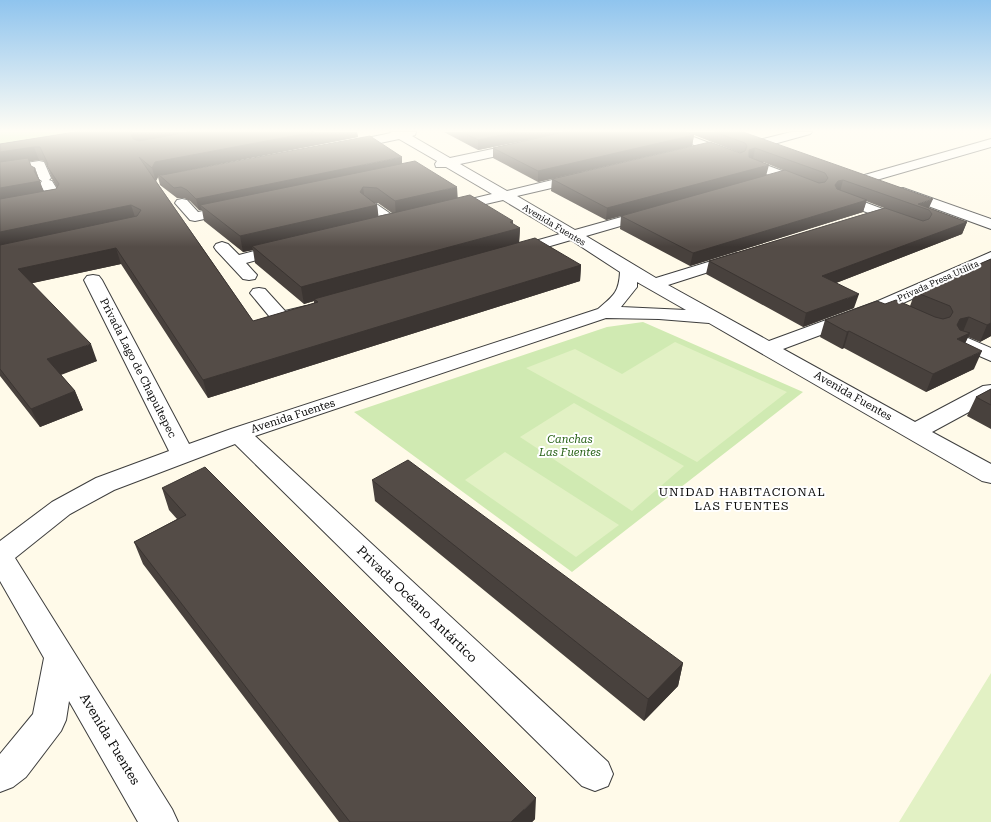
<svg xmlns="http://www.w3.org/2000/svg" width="991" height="822" font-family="'Roboto Serif',serif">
<rect width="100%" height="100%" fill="#fffae9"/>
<path fill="#d0eab2" d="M0 132H142L0 155Z
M643 322 803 392 572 572 354 412 607 327Z"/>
<path fill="#e2f1c4" d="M675 342 787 392 697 462 526 368 575 349 622 374Z
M574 403 684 466 632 511 520 437Z
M505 452 619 525 576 557 465 480Z
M991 673V822H899Z"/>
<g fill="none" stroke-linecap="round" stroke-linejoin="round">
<g stroke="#3e3e3e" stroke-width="2">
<path id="minor" d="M390 132H416L415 135 412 136 450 158 521 143 525 144 527 147 525 150 460 164 507 191 581 173 586 174 588 177 586 180 517 196 575 230 650 209 655 210 657 213 655 216 586 236 656 278 731 255 737 253 743 255 745 258 743 261 668 285 769 341 878 301 991 252V263L890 309 783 349 915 422 983 386 991 385V400L932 432 991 464V483L982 481 709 323 659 319 606 318 255 436 608 762 613 774 608 786 595 791 582 786 235 444 114 490 70 514 15 558 172 809 178 822H138L69 701 66 720 61 731 26 777 13 787 0 792V754L33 714 44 658 0 581V541L52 502 96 478 169 451 84 280 87 276 93 275 99 276 102 280 189 444 231 429 598 309C613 296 619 293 620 272L571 240 516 256 510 254 508 251 510 248 560 234 503 200 451 212 446 211 444 208 446 205 492 194 446 167H436L435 164 437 161 399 139 347 150 343 149 341 146 343 143 391 133ZM637 282 686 310 621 307 637 287Z
M791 132H812L810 134 763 147 759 146 757 143 759 140Z
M675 133H683L733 152 735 155 733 158H725L675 137 673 135Z
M991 139V147L866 183 861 182 859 179 861 176Z
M753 160 809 181 811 184 809 187H799L748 167 747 164 748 161Z
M39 161 44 162 51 178 49 180 52 181 63 199 61 202 0 213V205L47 196 40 184 42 181 37 178 34 170 0 175V167Z
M903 188 991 219V229L898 195 896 192 898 189Z
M840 193 907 218 909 221 907 224 902 225 897 224 835 200 833 197 835 194Z
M182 199 187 200 198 212 232 205 237 206 239 209 237 212 195 221 190 220 175 203 177 200Z
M370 202 375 203 398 219 400 222 398 225C386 228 375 216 365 209L363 206 365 203Z
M222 242 228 244 239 255 284 243 290 245 292 248 290 251 246 263 257 275 255 279 249 280 243 279 216 250 214 247 216 244Z
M259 288 265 289 285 311 306 306 312 307 315 311 312 315 288 322 281 324 274 322 250 293 253 289Z
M961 335 991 348V361L954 345 951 341 954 337Z"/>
</g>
<use href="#minor" fill="#fff" fill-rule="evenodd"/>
</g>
<path fill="#48413d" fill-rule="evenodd" d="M75 132H357L358 137 175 172 402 164 458 198 520 228 519 242 581 265 580 281 208 398 121 264 32 283 97 361 61 375 75 391 83 410 40 427 0 376V144ZM39 160 44 161 48 168 52 179 57 188 56 189 43 191 35 168 31 166 29 161ZM158 177 160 185 177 198H184L190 201 199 210H202L204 221 243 252 253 250 255 263 304 304 314 301V303L253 321 156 181ZM374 203H378L392 213 378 216 377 205Z
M444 132H743L929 208 967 222 962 234 836 283 854 308 803 327 706 274 709 261 884 208 866 201 863 212 690 266 620 229 621 216 760 178 606 220 551 191 552 179 740 153 694 135 692 146 538 182 493 158V148L544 137 478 150ZM763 162 785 171 766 176Z
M991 259V336L980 342 968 337 965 343 974 369 926 392 844 348 842 349 820 337 825 320 885 304 910 306 915 292Z
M991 389V429L967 416 976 397Z
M372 480 683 663 678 686 644 721 375 501Z
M162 488 535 819 532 822H339L143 564 134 542 177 519 169 510Z"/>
<path fill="#3b3532" d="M133 132H205L135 147 131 135Z
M314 132H357L358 137 159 176 158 174V177L156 181 152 168 155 162Z
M515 132H564L478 150V140Z
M694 135 692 146 538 182V171Z
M34 147 39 160 0 166V152Z
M755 148 753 159 747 161 749 150Z
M402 157V167L200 205 202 210H199L196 199Z
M769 165 766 176 606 220 607 208Z
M35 168 45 195 0 203V188L34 171Z
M843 180 840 192 835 193V185L838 181Z
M363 187 365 202 360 192Z
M457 187 458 202 396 216 395 201Z
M933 199 928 210 918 204Z
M867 200 863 212 690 266 693 253Z
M131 205 136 220 0 248V232Z
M377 205 379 220 252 246 253 250 243 252 240 236Z
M513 221V230L520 228 519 244 314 299V301L304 304 301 287Z
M967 222 962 234 818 290 822 276Z
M116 248 121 264 24 285 18 269Z
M581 265 580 281 208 398 203 380Z
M859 294 854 308 803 327 806 313Z
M969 317 962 334 957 325 960 319Z
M991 323V336L980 342 987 325Z
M849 331 844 348 842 349 847 332Z
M970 333 962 350 957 339Z
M91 344 97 361 54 377 47 359Z
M982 351 974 369 926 392 933 374Z
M75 391 83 410 40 427 31 409Z
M683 663 678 686 644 721 648 699Z
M536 798 535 819 532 822H511Z"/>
<path fill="#544c47" stroke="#3b3532" d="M75 132H133L131 135 133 139 139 141 188 132H314L155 162 152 168 139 157 253 321 318 302 314 299 535 238 581 265 203 380 116 248 18 269 91 344 47 359 75 391 31 409 0 369V245L137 216 141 210 131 205 0 232V199L56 189 59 184 47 166 48 164 40 147H34L0 152V144Z
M463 132H515L478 140Z
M564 132H686L694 135 538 171 493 148Z
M715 132H743L933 199 918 204 967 222 822 276 859 294 806 313 709 261 885 208 923 221 929 219 932 214 929 210 843 180 838 181 835 185 837 189 867 200 693 253 621 216 785 170 819 183 825 182 828 178 825 173 755 148 749 150V157L769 165 607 208 552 179 710 142 740 153 745 151 747 146 745 143Z
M370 136 402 157 196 199 187 190 181 187 174 188 158 174 162 175Z
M28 158 31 166 35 168 34 171 40 181 0 188V162Z
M415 161 457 187 395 201 377 188 363 187 360 192 377 205 240 236 200 205Z
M470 195 513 221 510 222 520 228 301 287 252 246Z
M991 259V323L987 325 969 317 960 319 957 325 960 330 970 333 957 339 982 351 933 374 849 331 847 332 825 320 877 301 885 304 896 300 935 317 943 319 950 317 953 312 950 306 915 292Z
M991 389V405L976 397Z
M408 460 683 663 648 699 372 480Z
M205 467 536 798 511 822H350L134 542 186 515 162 488Z"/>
<linearGradient id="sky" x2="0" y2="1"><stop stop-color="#8fc4ee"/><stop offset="0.53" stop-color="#fffdf5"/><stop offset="1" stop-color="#fffdf5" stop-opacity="0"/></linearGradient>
<rect width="991" height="247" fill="url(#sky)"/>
<g text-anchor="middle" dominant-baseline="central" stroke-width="4" stroke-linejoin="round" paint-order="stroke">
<g font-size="9" fill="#0b0b0b" stroke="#fff">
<text transform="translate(554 225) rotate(31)">Avenida Fuentes</text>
<text transform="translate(938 281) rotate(-24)">Privada Presa Utilita</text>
</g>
<g font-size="11" fill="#0b0b0b" stroke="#fff">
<text transform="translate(138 368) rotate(63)">Privada Lago de Chapultepec</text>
<text transform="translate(853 396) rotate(30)">Avenida Fuentes</text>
<text transform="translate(293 416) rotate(-18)">Avenida Fuentes</text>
</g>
<g font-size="11" font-style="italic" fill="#2b641a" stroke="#fff">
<text x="570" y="439">Canchas<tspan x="570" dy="13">Las Fuentes</tspan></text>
</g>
<g font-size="12" letter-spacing="1" fill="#0b0b0b" stroke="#fff">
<text x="742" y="492">UNIDAD HABITACIONAL<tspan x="742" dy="14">LAS FUENTES</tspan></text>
</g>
<g font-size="13" fill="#0b0b0b" stroke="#fff">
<text transform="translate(417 604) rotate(44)">Privada Océano Antártico</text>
<text transform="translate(110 739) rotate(59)">Avenida Fuentes</text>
</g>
</g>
</svg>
